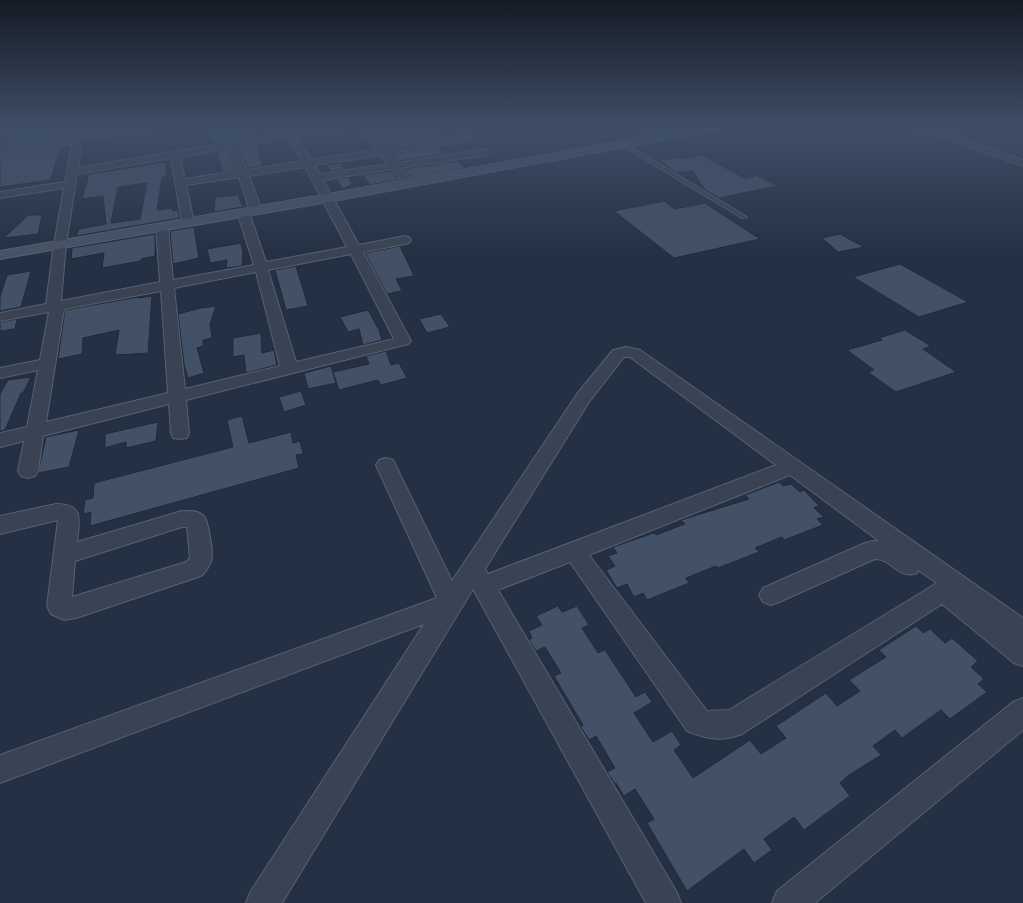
<svg xmlns="http://www.w3.org/2000/svg" width="1023" height="903" font-family="Manrope,sans-serif">
<rect width="100%" height="100%" fill="#243144"/>
<path fill="#435166" stroke="#202a3b" fill-rule="evenodd" d="M30 127H66L63 139 5 145 11 133 25 131Z
M209 127H255L256 136 215 143Z
M370 127H407L374 132Z
M432 133 435 139 386 146 380 140Z
M258 145 259 156 263 166 248 168 240 148Z
M60 147 51 180 0 187V154Z
M439 147 443 154 398 161 392 154Z
M228 150 235 170 223 172 217 152Z
M702 155 746 179 757 175 777 186 719 198 704 189 693 171 677 173 659 160 682 157 685 159Z
M457 161 465 168 411 178 404 169Z
M166 162V177H162L157 210 173 208V211L178 210 180 218 76 236 79 229 106 224 103 196 82 199 89 174ZM147 183 140 219 111 223 118 187Z
M340 163 344 169 331 171 327 165Z
M391 171 398 180 370 185 363 175Z
M349 177 352 184 343 189 336 179Z
M238 195 243 207 214 212 215 197Z
M664 201 675 209 705 203 760 239 674 258 614 211Z
M28 215H42L38 234 4 238Z
M194 227 199 258 173 264 170 231Z
M155 234V256L141 259V261L102 268 104 253 71 259 72 248Z
M840 234 864 247 838 252 822 238Z
M241 243 243 253 242 266 226 268 227 260 210 263 207 249Z
M400 246 414 276 396 279 402 291 387 294 365 253Z
M900 264 968 302 919 317 853 277Z
M296 266 308 306 286 310 275 270Z
M31 271 21 307 0 311V297L7 275Z
M152 296 148 353 115 355 119 330 83 338 82 354 58 359 65 310 138 297V298Z
M216 306 210 324 212 338 203 340V346L197 348 204 373 188 378 184 364 178 314 201 308Z
M368 310 379 330 382 340 363 345 359 329 348 332 340 317Z
M441 314 450 327 427 333 419 319Z
M17 319 15 329 0 331V322Z
M905 330 931 346 923 349 956 372 896 392 868 372 874 370 847 350 882 340 879 338Z
M261 333 262 353 274 350 277 365 246 373 244 355 233 357V338Z
M386 351 391 365 399 363 407 378 381 385 378 380 339 390 333 372 369 364 366 356Z
M331 366 336 383 308 389 304 373Z
M31 377 23 393H21L5 430 0 431V394L8 380Z
M301 391 306 405 284 412 279 397Z
M242 416 249 443 291 432 293 443 300 441 303 454 296 455 299 468 90 526 91 512 83 514 85 500 93 498 94 483 233 447 227 420Z
M158 422 156 441 126 448V442L105 448V434Z
M79 430 69 467 38 473 46 437Z
M779 482 783 486 791 484 800 492 804 490 819 506 814 508 824 517 817 519 823 525 784 540 782 537 755 548 759 552 718 568 716 566 686 578 689 583 647 600 643 593 634 597 627 584 617 588 606 570 615 566 608 556 617 553 613 547 654 533 656 535 685 524 681 520 749 499 745 495Z
M558 606 562 612 577 606 589 625 582 628 598 653 605 650 636 697 645 692 652 702 634 713 653 742 672 731 681 745 674 750 693 778 750 740 761 754 786 738 776 726 826 693 837 706 860 691 849 680 886 657 879 650 916 626 923 633 930 629 945 643 952 638 978 661 971 667 984 679 978 684 987 692 950 719 941 710 902 738 895 730 873 746 881 755 849 775 840 783 850 796 804 830 794 817 764 839 772 850 754 863 744 849 687 891 647 823 654 819 635 789 624 796 616 783 615 784 607 772 615 768 596 736 589 740 581 727 583 725 554 676 561 673 545 647 536 651 529 640 532 638 529 631 542 625 536 616Z"/>
<g fill="none" stroke-linecap="round" stroke-linejoin="round">
<g stroke="#576170" stroke-width="2">
<path id="lane" d="M621 143H625L747 217 742 218 621 145Z"/>
</g>
<g stroke="#576170" stroke-width="2">
<path id="street" d="M0 127H29L25 130 0 133Z
M73 127H81L82 134 126 127H151L147 130 82 139 78 168 286 133 283 127H292L294 132 321 127H343L339 130 297 137 311 160 376 150 359 127H368L373 134 419 127H444L440 130 377 139 385 148 468 135 473 138 468 141 389 153 397 163 485 149 490 152 485 155 401 168 414 184 409 187 405 186 392 169 323 180 359 245 405 236 409 237 411 240 409 243 405 244 363 252 411 341 408 344 186 400 189 433 187 438 180 439 173 438 171 433 169 404 43 436 38 471 35 476 28 478 21 476 18 471 24 441 0 447V433L27 427 38 370 0 378V368L40 360 49 312 0 321V313L46 304 54 244 64 188 0 198V192L65 182 72 144 0 153V147L72 139ZM289 138 302 161 247 170 238 147ZM229 148 237 171 185 179 180 157ZM380 155 388 164 320 174 314 165ZM171 158 182 222 184 225H192L194 222 186 185 239 177 250 211 252 213H260L262 211 249 176 305 167 347 247 266 262 249 212 247 210H239L237 212 254 265 173 280 168 227 166 224H158L156 227 160 282 61 301 66 244 77 174ZM351 254 394 339 296 362 268 270ZM256 272 280 366 185 389 174 288ZM161 291 168 393 46 422 64 309Z
M912 127H926L1023 160V166Z
M626 347 640 350 1023 618V666L1014 663 942 604 742 734C721 742 707 739 687 731L570 562 498 590 676 891 681 903H646L473 589 282 903H246L251 891 424 624 0 783V755L437 598 376 465 379 460 386 458 393 460 452 581 577 394 613 350ZM624 357H630L776 465 488 574 485 569 589 402ZM790 475 879 541H873L865 543 763 588 759 595 763 602 771 605 779 602 875 559C893 559 898 580 917 573L918 570 937 583 729 710 707 711 589 555Z
M56 504C85 504 79 521 77 542L182 511C189 511 197 510 203 515 208 519 214 554 211 561 209 567 206 572 201 576L76 618 64 620 51 614 47 606 58 520 0 534V516ZM182 527H187L190 558 186 562 72 597 75 561Z
M1023 698V730L815 903H772L777 891 1013 702Z"/>
</g>
<g stroke="#576170" stroke-width="2">
<path id="secondary" d="M698 127H722L717 130 328 202 0 259V251L328 194Z"/>
</g>
<use href="#lane" fill="#394353" fill-rule="evenodd"/>
<use href="#street" fill="#394353" fill-rule="evenodd"/>
<use href="#secondary" fill="#475266" fill-rule="evenodd"/>
</g>
<linearGradient id="sky" x2="0" y2="1"><stop stop-color="#141b25"/><stop offset="0.5" stop-color="#3f4e67"/><stop offset="1" stop-color="#3f4e67" stop-opacity="0"/></linearGradient>
<rect width="1023" height="254" fill="url(#sky)"/>
</svg>
